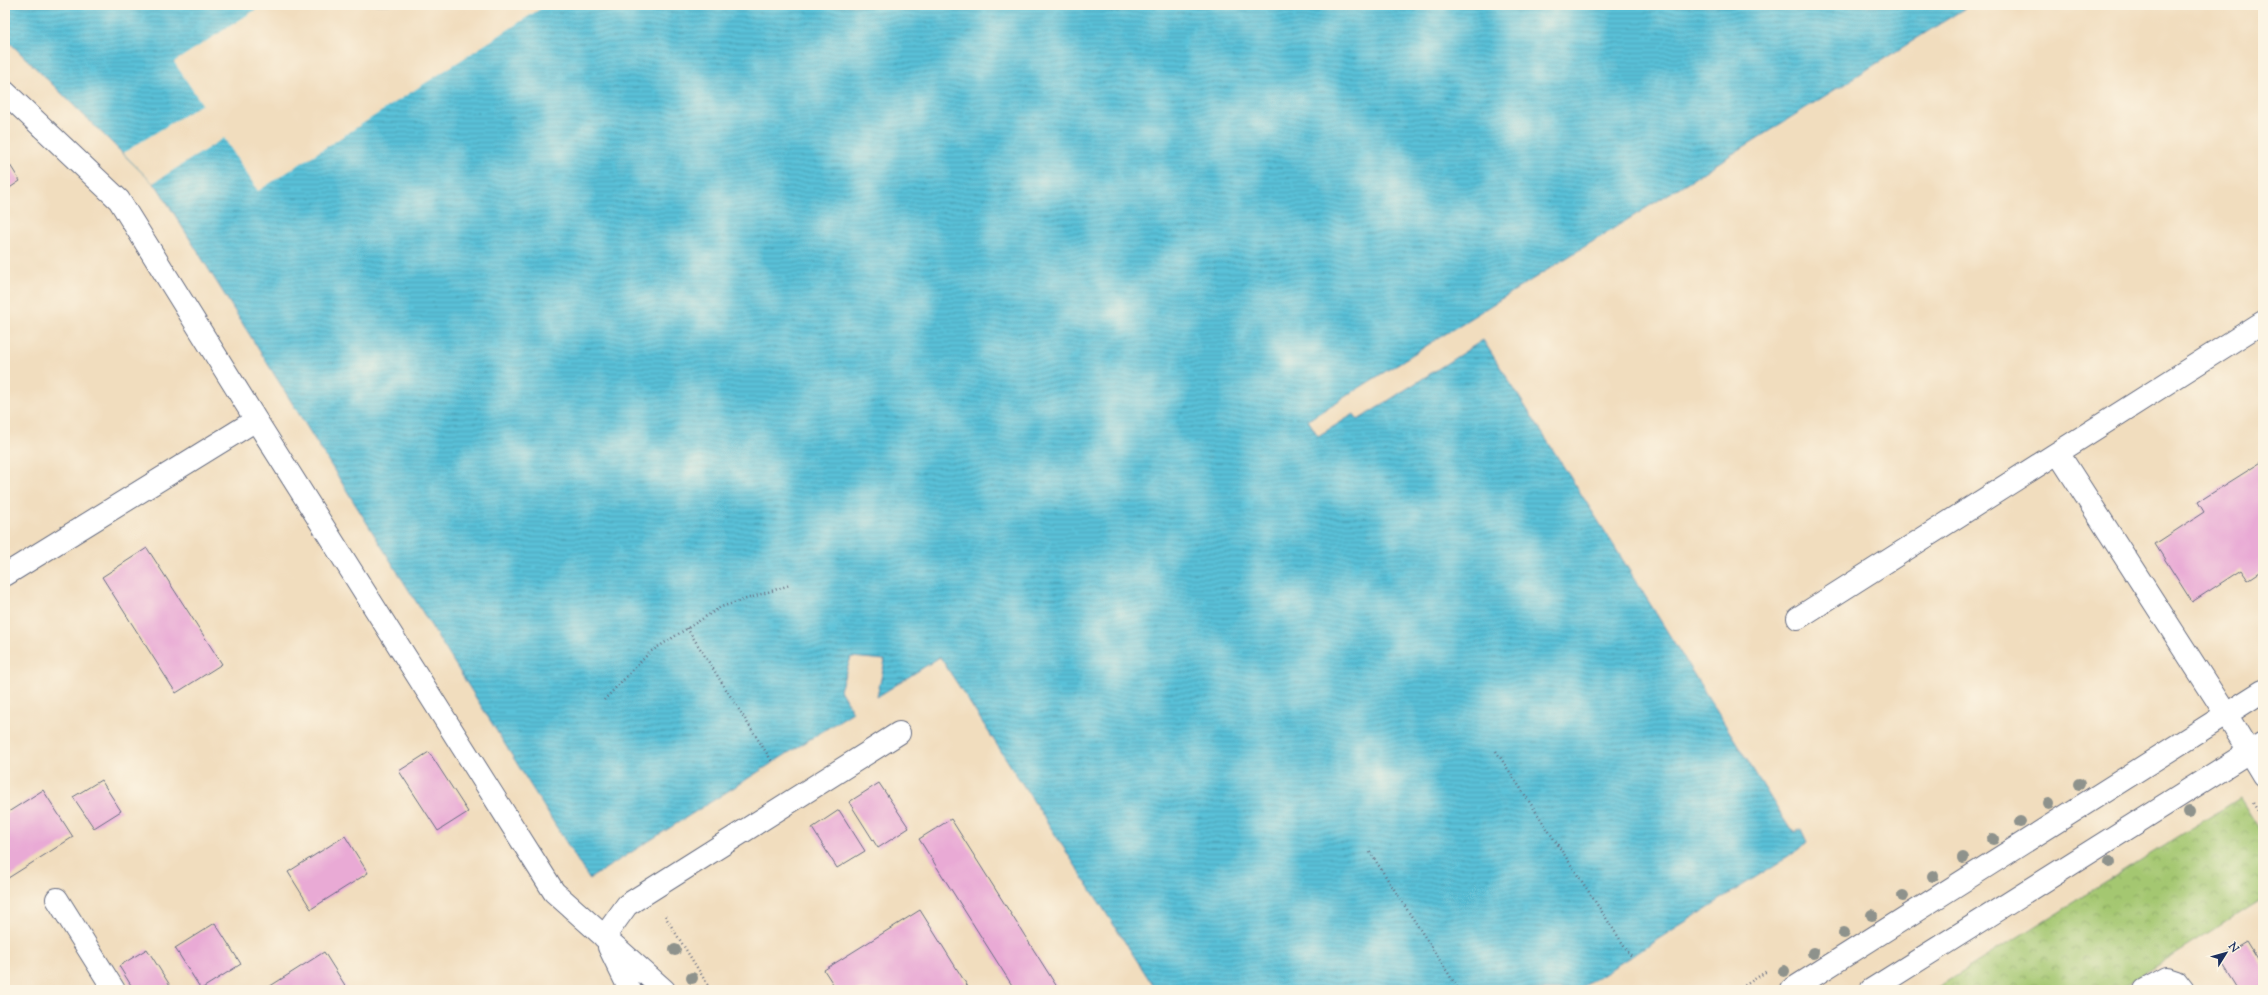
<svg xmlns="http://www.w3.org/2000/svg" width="2268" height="995" font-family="'Sorts Mill Goudy',serif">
<defs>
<pattern id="park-crowns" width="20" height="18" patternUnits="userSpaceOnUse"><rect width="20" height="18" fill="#a4c771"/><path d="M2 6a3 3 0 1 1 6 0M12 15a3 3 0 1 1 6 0" fill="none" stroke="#85a260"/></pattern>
<pattern id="water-rules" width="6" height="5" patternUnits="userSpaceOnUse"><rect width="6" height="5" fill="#5ac1d8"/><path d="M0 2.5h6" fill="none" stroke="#4a9db2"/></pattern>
</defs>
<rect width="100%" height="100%" fill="#fcf5e5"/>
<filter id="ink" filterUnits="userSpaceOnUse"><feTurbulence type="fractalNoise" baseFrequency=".025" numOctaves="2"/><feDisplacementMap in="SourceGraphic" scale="8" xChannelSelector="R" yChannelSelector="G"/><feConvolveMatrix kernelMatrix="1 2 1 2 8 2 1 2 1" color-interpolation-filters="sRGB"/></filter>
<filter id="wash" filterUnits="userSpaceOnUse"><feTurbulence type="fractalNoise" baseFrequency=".012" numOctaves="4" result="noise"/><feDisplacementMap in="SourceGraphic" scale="16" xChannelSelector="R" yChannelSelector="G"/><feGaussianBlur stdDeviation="0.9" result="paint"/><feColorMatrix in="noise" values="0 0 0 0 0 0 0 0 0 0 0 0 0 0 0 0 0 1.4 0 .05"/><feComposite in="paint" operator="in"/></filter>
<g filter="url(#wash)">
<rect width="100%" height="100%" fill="#f1ddbe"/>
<path fill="url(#park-crowns)" stroke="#607b68" d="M2240 798 2263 835V898L2118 990H1933Z"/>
<path fill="url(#water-rules)" stroke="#3a789b" d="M5 5H1970L1308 420 1318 436 1354 414 1358 420 1483 340 1611 541 1790 829 1794 832 1801 829 1807 842 1800 849 1578 990H1156L940 657 877 697 885 660 851 657 840 690 853 712 589 879 158 188 5 38Z"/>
<path fill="#f1ddbe" d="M263 5H546L258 191 224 138 153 183 123 153 202 104 174 62Z"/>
<g id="blocks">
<path fill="#e9aad5" d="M5 157 20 181 5 191Z
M2263 461V570L2248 580 2241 570 2192 602 2155 544 2204 512 2198 502Z
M147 548 222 664 176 693 102 577Z
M429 752 468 812 438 831 399 771Z
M101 780 121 811 94 828 73 797Z
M879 783 909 828 878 848 849 802Z
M43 790 73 837 5 880V814Z
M839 810 865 851 837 868 812 828Z
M951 819 1059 990H1015L919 839Z
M345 836 368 873 311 909 288 872Z
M920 910 970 990H837L824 970Z
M215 923 241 964 201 989 175 948Z
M2247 941 2263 967V990H2239L2219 958Z
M147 949 173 990H134L119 966Z
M324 952 348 990H264Z"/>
</g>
</g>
<g filter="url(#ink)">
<use href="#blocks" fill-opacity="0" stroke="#666c80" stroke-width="1"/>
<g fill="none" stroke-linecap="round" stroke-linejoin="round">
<g stroke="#666c80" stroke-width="24">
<path id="minor" d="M2058 453 2226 714
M1798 618 2263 322
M57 899 114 990"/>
</g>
<g stroke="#666c80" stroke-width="24">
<path id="tertiary" d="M5 92 119 200 256 420 554 892 664 990
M5 575 256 420
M2226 714 2263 775
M604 937 627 905 899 733
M609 947 630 990
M1791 990 2263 691
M1871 990 2263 743
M2145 990 2167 978 2176 981 2183 990"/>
</g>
<path stroke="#666c80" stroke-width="2.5" stroke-dasharray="1 3" stroke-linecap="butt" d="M687 628 773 763
M604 700 650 652 721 607 790 585
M1496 751 1631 956
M2253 803 2263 819
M1370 852 1459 990
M665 916 711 990
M1738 990 1767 971"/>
<use href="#minor" stroke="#fff" stroke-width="22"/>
<use href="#tertiary" stroke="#fff" stroke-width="22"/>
</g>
<g fill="#8e928c">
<circle cx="2079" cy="784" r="6"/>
<circle cx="2049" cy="804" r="6"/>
<circle cx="2189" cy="812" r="6"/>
<circle cx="2020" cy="822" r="6"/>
<circle cx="1993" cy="839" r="6"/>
<circle cx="1963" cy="858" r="6"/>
<circle cx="2110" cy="862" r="6"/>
<circle cx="1933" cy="876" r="6"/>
<circle cx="1903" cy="896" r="6"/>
<circle cx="1872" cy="915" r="6"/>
<circle cx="1844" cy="933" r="6"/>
<circle cx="675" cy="950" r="6"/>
<circle cx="1813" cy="953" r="6"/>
<circle cx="1784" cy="971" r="6"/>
<circle cx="692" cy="978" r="6"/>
</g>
</g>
<rect width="2268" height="995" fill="none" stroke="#fcf5e5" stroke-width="20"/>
<g transform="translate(2226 953) rotate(53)" stroke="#fcf5e5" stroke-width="3" paint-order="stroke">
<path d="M0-3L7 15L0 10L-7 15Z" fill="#1b2f5e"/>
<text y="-6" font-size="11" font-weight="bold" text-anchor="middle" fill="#1b2f5e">N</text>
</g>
</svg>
